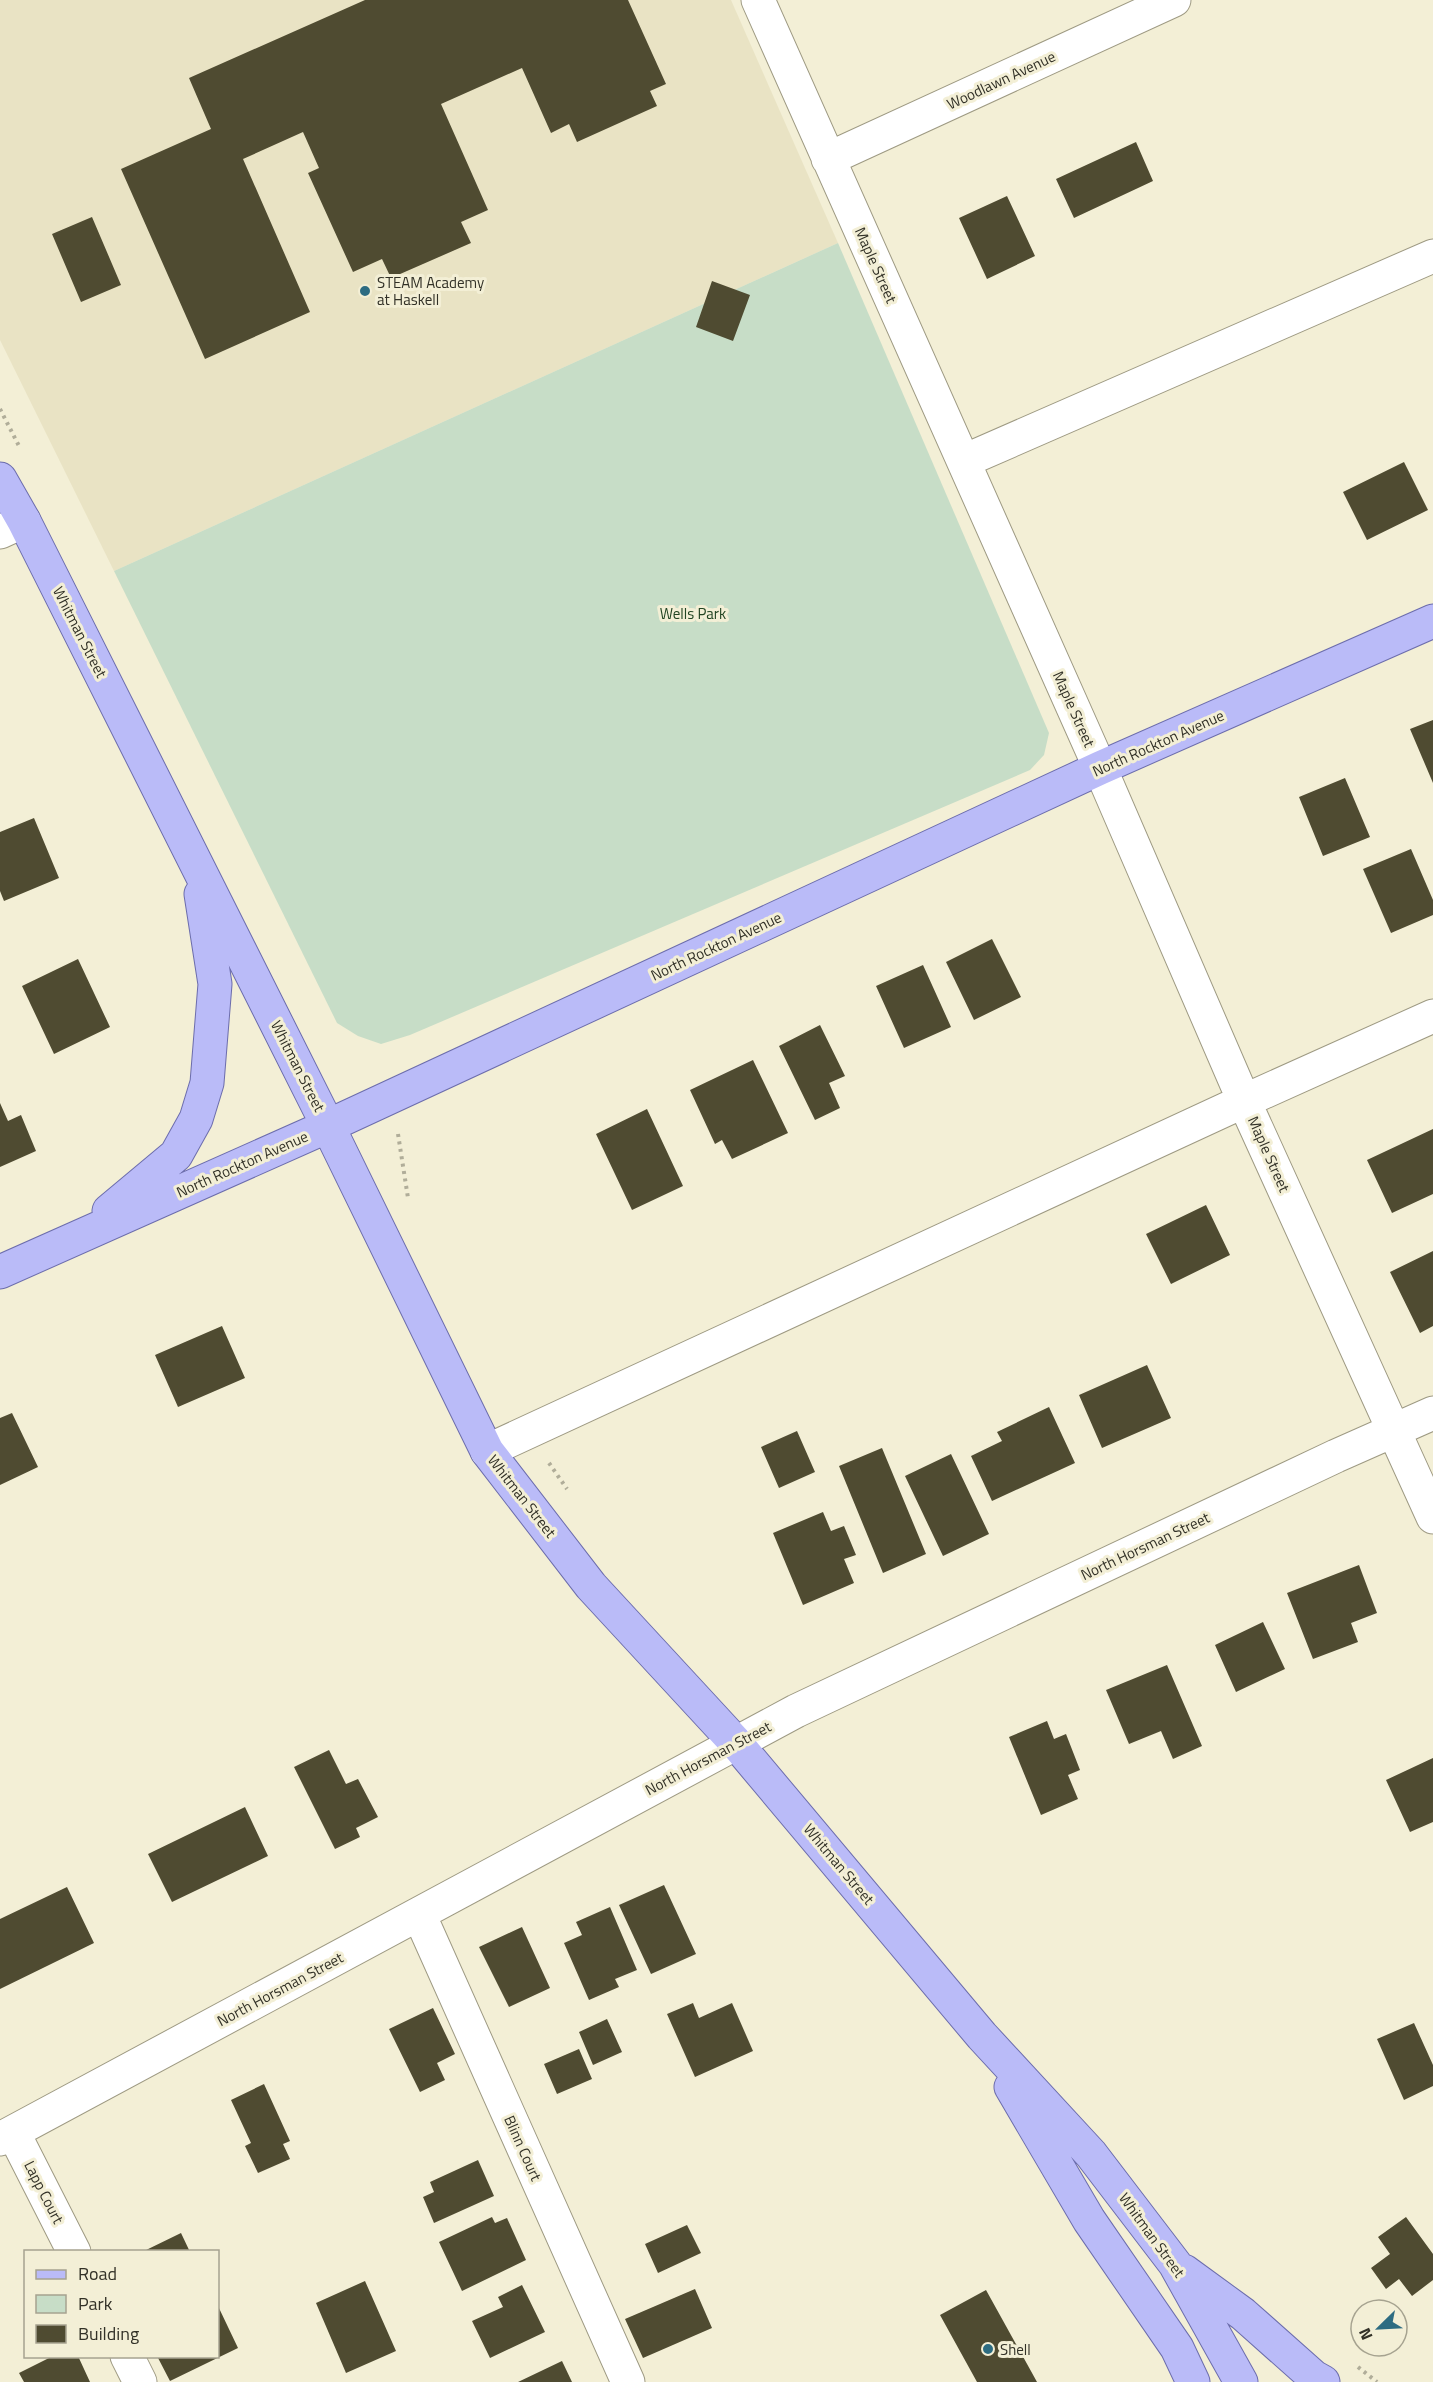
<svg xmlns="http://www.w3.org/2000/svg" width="1433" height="2382" font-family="'Titillium Web',sans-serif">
<rect width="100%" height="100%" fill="#f3efd6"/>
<path fill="#e9e3c4" d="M0 0H731L838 243 114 571 0 340Z"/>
<path fill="#c7ddc7" d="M838 243 1049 733 1044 755 1030 770 410 1035 381 1044 358 1036 337 1023 114 571Z"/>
<path fill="#4f4b31" d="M365 0H628L666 84 650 91 657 106 577 142 569 124 551 133 522 68 441 104 488 210 461 222 471 243 391 278 382 259 353 272 308 173 319 168 303 132 243 159 310 312 205 359 121 169 211 129 189 78Z
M1136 142 1153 181 1074 218 1056 179Z
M1007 196 1035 256 987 279 959 218Z
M92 217 121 285 81 302 52 234Z
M712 281 750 295 733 341 696 327Z
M1404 462 1428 510 1367 540 1343 492Z
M1433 720V783L1410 729Z
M1345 778 1370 837 1323 856 1299 797Z
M34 818 59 878 4 901 0 891V832Z
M1411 849 1433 900V915L1391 933 1363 869Z
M992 939 1021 997 974 1020 946 962Z
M78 959 110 1027 54 1054 22 986Z
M923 965 951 1027 904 1048 876 986Z
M820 1025 845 1076 829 1083 840 1108 815 1120 779 1046Z
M753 1060 788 1133 732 1159 722 1140 715 1144 690 1090Z
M0 1103 8 1121 21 1115 36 1151 0 1167Z
M647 1109 683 1186 632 1210 596 1134Z
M1433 1129V1194L1392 1213 1367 1160Z
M1206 1205 1230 1255 1171 1284 1146 1234Z
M1433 1251V1326L1420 1333 1390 1272Z
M222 1326 245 1378 178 1407 155 1355Z
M1147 1365 1171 1418 1102 1448 1079 1395Z
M1049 1407 1075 1463 992 1501 971 1456 1002 1441 997 1432Z
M12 1413 38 1467 0 1485V1418Z
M797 1431 815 1472 779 1488 761 1447Z
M882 1448 926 1554 883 1573 839 1466Z
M951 1454 989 1534 943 1556 905 1476Z
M823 1512 831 1531 844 1526 856 1555 844 1559 854 1583 803 1605 773 1533Z
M1359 1565 1377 1613 1351 1623 1358 1642 1313 1659 1287 1593Z
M1263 1622 1285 1669 1236 1692 1215 1645Z
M1167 1665 1202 1746 1173 1759 1161 1731 1129 1744 1106 1690Z
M1047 1721 1054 1739 1066 1734 1080 1770 1068 1775 1078 1799 1041 1815 1009 1737Z
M329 1750 346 1784 358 1779 378 1817 356 1828 360 1837 335 1849 294 1767Z
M1433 1758V1822L1410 1832 1386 1780Z
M245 1807 268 1856 172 1902 148 1854Z
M664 1885 696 1954 651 1974 619 1905Z
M67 1887 94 1943 0 1989V1919Z
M610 1907 637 1970 615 1979 619 1987 589 2000 564 1943 582 1935 576 1922Z
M522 1927 550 1988 509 2007 479 1947Z
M693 2003 699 2018 732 2003 753 2051 695 2077 667 2014Z
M433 2008 455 2054 437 2063 445 2080 420 2092 389 2029Z
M607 2019 622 2052 593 2065 579 2032Z
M1414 2023 1433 2065V2086L1404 2100 1377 2039Z
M579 2049 592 2079 557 2094 544 2064Z
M264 2084 290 2141 283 2144 290 2159 258 2173 245 2146 251 2143 231 2100Z
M478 2160 494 2196 434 2223 423 2197 434 2192 430 2182Z
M492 2217 495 2223 507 2218 526 2260 462 2291 439 2242Z
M1406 2217 1433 2254V2280L1412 2296 1399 2279 1386 2289 1371 2268 1390 2254 1378 2237Z
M687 2225 701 2253 658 2273 645 2244Z
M181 2233 190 2252H142Z
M365 2281 396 2351 346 2373 316 2303Z
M522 2285 545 2332 490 2358 472 2321 503 2307 498 2297Z
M695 2289 712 2328 643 2358 625 2319Z
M986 2290 1037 2382H977L940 2315Z
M218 2306 238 2348 170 2381 157 2356H218Z
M53 2356H78L90 2382H24L19 2373Z
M562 2361 572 2382H518Z"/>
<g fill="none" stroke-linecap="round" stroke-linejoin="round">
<g stroke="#9e9a83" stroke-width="35">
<path id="minor" d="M758 0 1100 768 1244 1101 1433 1517
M828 159 1174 0
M964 461 1433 256
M0 532 24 521
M487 1451 1244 1101 1433 1016
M419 1914 628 2382
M13 2132 74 2252
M0 2139 796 1711 1336 1456 1433 1413
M127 2356 140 2382"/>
</g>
<g stroke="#6c6dac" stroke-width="35">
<path id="major" d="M0 479 24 521 328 1126 487 1451 591 1586 736 1743 982 2036 1091 2154 1175 2264 1241 2382
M109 1211 176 1155 196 1119 207 1083 215 984 201 894
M0 1272 328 1126 1100 768 1433 621
M1011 2087 1089 2220 1177 2348 1193 2382
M1184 2271 1243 2314 1314 2377 1323 2382"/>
</g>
<path stroke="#b0ad99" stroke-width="4" stroke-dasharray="3 4.5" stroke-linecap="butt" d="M0 409 19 446
M398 1134 408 1198
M549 1463 567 1489
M1358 2367 1377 2382"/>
<use href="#minor" stroke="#fff" stroke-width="33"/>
<use href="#major" stroke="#babbf8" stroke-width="33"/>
</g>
<g fill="#2d6c81" stroke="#f3efd6" stroke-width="2">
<circle cx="365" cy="291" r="6"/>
<circle cx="988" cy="2349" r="6"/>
</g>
<g text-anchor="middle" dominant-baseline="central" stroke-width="6" stroke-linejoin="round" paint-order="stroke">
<g font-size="15" fill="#323127" stroke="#f3efd6">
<text transform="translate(1001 80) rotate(-25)">Woodlawn Avenue</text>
<text transform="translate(876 265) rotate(66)">Maple Street</text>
<text transform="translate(80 632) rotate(63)">Whitman Street</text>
<text transform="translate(1074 709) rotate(66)">Maple Street</text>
<text transform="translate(1158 743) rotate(-24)">North Rockton Avenue</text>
<text transform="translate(716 946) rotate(-25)">North Rockton Avenue</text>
<text transform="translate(298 1066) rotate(63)">Whitman Street</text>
<text transform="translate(1269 1154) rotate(66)">Maple Street</text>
<text transform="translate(242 1164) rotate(-24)">North Rockton Avenue</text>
<text transform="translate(522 1496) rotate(52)">Whitman Street</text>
<text transform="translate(1145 1546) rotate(-25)">North Horsman Street</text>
<text transform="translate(708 1758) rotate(-28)">North Horsman Street</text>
<text transform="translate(839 1864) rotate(50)">Whitman Street</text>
<text transform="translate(280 1989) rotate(-28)">North Horsman Street</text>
<text transform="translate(523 2148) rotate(66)">Blinn Court</text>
<text transform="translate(44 2192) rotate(63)">Lapp Court</text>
<text transform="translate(1152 2235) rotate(54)">Whitman Street</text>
</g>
<g font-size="15" fill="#323127" stroke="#f3efd6" text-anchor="start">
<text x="377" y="282">STEAM Academy<tspan x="377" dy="17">at Haskell</tspan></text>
<text x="1000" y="2349">Shell</text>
</g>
<g font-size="15" fill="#224523" stroke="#f3efd6">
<text x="693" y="613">Wells Park</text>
</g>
</g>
<rect x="24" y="2250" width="195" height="108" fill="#f3efd6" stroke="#a6a390" stroke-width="1.5"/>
<rect x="36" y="2270" width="30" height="9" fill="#babbf8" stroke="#a6a390" stroke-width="1.5"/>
<text x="78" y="2280" font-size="18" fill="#323127">Road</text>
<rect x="36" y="2295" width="30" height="18" fill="#c7ddc7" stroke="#a6a390" stroke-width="1.5"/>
<text x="78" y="2310" font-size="18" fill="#323127">Park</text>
<rect x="36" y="2325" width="30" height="18" fill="#4f4b31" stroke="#a6a390" stroke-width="1.5"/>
<text x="78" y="2340" font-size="18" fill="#323127">Building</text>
<g transform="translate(1379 2328) rotate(246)"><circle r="28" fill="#f3efd6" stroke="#a6a390" stroke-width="1.5"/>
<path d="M0-4.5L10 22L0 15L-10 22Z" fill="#2d6c81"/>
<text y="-9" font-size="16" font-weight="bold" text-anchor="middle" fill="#323127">N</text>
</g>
</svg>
